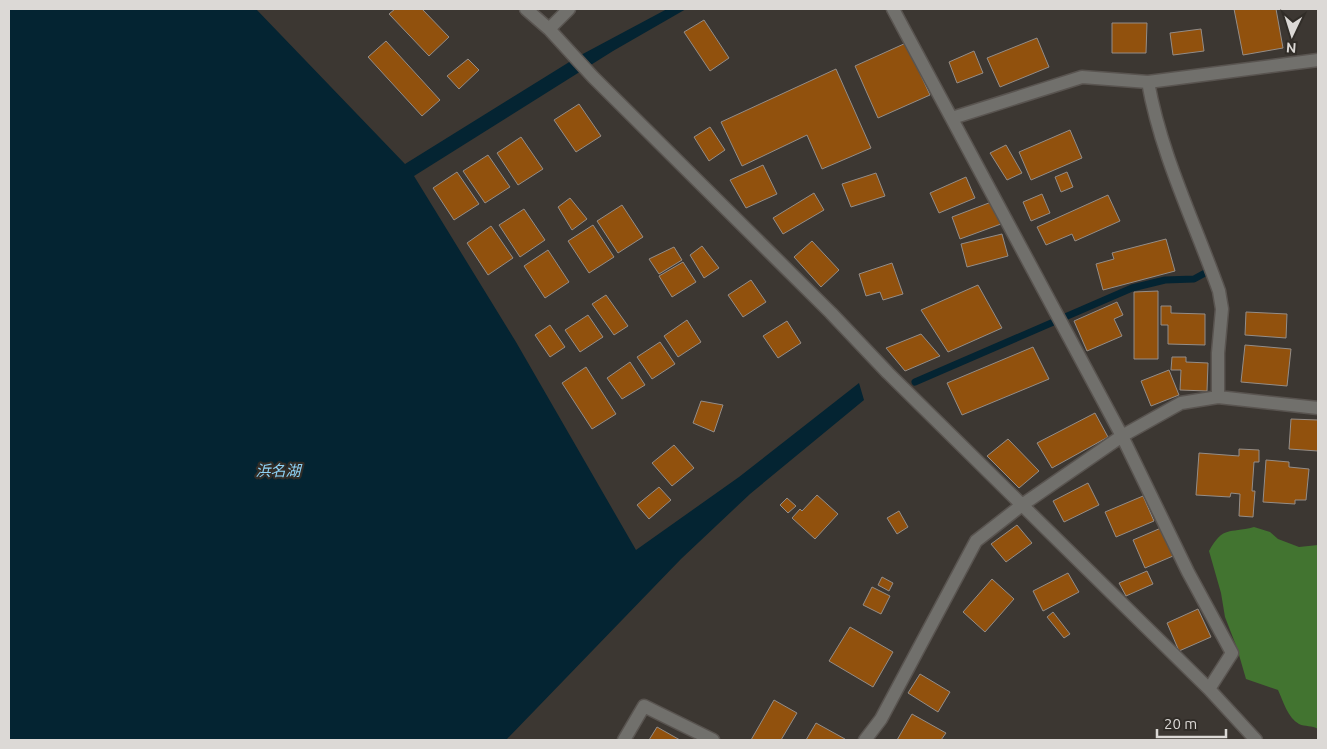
<svg xmlns="http://www.w3.org/2000/svg" width="1327" height="749" font-family="Ubuntu,'Noto Sans JP',sans-serif">
<rect width="100%" height="100%" fill="#3c3732"/>
<path fill="#427430" d="M1254 527 1270 532 1278 539 1299 547 1318 545V729C1312 725 1305 727 1299 724 1288 718 1283 701 1278 690L1246 679 1237 648 1225 617 1221 593 1209 551C1224 525 1228 534 1254 527Z"/>
<path fill="#042432" d="M9 9H256L405 164 579 56 667 9H686L613 51 414 176 516 342 636 550 739 477 859 383 864 400 750 494 681 559 506 740H9Z"/>
<g fill="none" stroke-linecap="round" stroke-linejoin="round">
<path stroke="#042432" stroke-width="7" d="M915 382 1132 288 1165 280 1194 279 1205 273"/>
</g>
<path fill="#91510d" stroke="#948d88" d="M395 9H422L449 37 429 56 389 14Z
M1234 9H1276L1283 48 1243 55Z
M704 20 729 58 710 71 684 32Z
M1112 23H1147L1146 53H1112Z
M1201 29 1204 51 1173 55 1170 33Z
M1037 38 1049 67 1000 87 987 58Z
M386 41 440 100 422 116 368 57Z
M906 43 930 95 878 118 855 66Z
M974 51 983 73 957 83 949 62Z
M468 59 479 70 459 89 447 76Z
M836 69 871 148 822 169 807 135 742 166 721 122Z
M579 104 601 136 576 152 554 120Z
M710 127 725 150 709 161 694 137Z
M1070 130 1082 158 1031 180 1019 152Z
M521 137 543 169 518 185 497 153Z
M1006 145 1022 173 1007 180 990 153Z
M488 155 510 187 485 203 463 171Z
M763 165 777 194 746 208 730 180Z
M457 172 479 204 454 220 433 188Z
M1067 172 1073 187 1061 192 1055 177Z
M876 173 885 196 851 207 842 184Z
M966 177 975 198 939 213 930 193Z
M814 193 824 210 783 234 773 218Z
M1042 194 1050 213 1031 221 1023 202Z
M1108 195 1120 221 1075 241 1072 234 1046 245 1037 227Z
M570 198 587 219 572 230 558 207Z
M994 201 1001 224 960 239 952 217Z
M622 205 643 237 618 253 597 221Z
M524 209 545 240 520 257 499 225Z
M593 225 614 257 589 273 568 241Z
M491 226 513 258 488 275 467 243Z
M1002 234 1008 256 967 267 961 244Z
M1166 239 1175 271 1103 290 1096 264 1114 259 1112 253Z
M812 241 839 270 821 287 794 257Z
M702 246 719 268 704 278 690 255Z
M674 247 682 260 659 274 649 259Z
M548 250 569 282 545 298 524 266Z
M683 262 696 282 672 297 659 276Z
M892 263 903 294 883 300 880 292 866 296 859 274Z
M751 280 766 302 743 317 728 295Z
M978 285 1002 328 948 352 921 310Z
M1158 291V359H1134V292Z
M606 295 628 326 614 335 592 304Z
M1117 302 1123 315 1114 319 1122 336 1087 351 1074 321Z
M1161 306H1171V313L1205 314V345L1168 344V325H1161Z
M1246 312 1287 314 1286 338 1245 335Z
M588 315 603 337 580 352 565 330Z
M687 320 701 342 678 357 664 336Z
M787 321 801 343 778 358 763 336Z
M550 325 565 347 550 357 535 335Z
M921 334 940 356 905 371 886 348Z
M660 342 675 364 652 379 637 357Z
M1245 345 1291 349 1287 386 1241 382Z
M1033 347 1049 379 962 415 947 383Z
M1172 357H1186V362L1208 363 1207 391 1180 390 1181 370H1171Z
M630 362 645 385 622 399 607 378Z
M586 367 616 414 592 429 562 383Z
M1169 370 1179 395 1151 406 1141 381Z
M701 401 723 405 714 432 693 423Z
M1095 413 1108 437 1052 468 1037 443Z
M1291 419 1318 420V451L1289 449Z
M1008 439 1039 471 1019 488 987 456Z
M674 445 694 468 672 486 652 463Z
M1239 449 1259 450V462H1254L1252 491H1255L1253 517 1239 516 1240 494 1231 493 1230 497 1196 495 1199 453 1239 456Z
M1266 460 1289 462V467L1309 469 1306 500H1295V504L1263 502Z
M1088 483 1099 505 1064 522 1053 501Z
M659 487 671 500 649 519 637 505Z
M817 495 838 514 815 539 792 518 800 509 802 511Z
M1143 496 1154 521 1116 537 1105 512Z
M787 498 796 506 788 513 780 505Z
M899 511 908 527 897 534 887 518Z
M1017 525 1032 543 1006 562 991 544Z
M1161 528 1173 556 1145 568 1133 540Z
M1147 571 1153 584 1126 596 1119 583Z
M1068 573 1079 592 1043 611 1033 591Z
M882 577 893 583 889 591 878 585Z
M992 579 1014 599 985 632 963 612Z
M872 587 890 596 881 614 863 605Z
M1198 609 1211 637 1179 651 1167 623Z
M1053 612 1070 634 1064 638 1047 617Z
M850 627 893 652 873 687 829 661Z
M920 674 950 692 938 712 908 693Z
M774 700 797 713 781 740H751Z
M912 714 946 733 941 740H897Z
M816 723 845 739 844 740H806Z
M657 727 680 740H649Z"/>
<g fill="none" stroke-linecap="round" stroke-linejoin="round">
<g stroke="#595450" stroke-width="15">
<path id="minor" d="M526 9 549 29 593 77 831 313 888 373 1209 689 1256 740
M893 9 1122 436 1188 572 1232 653 1209 689
M549 29 569 9
M1148 82C1161 155 1194 221 1219 291L1222 309 1218 353V397
M952 118 1082 77 1148 82 1318 60
M624 740 644 706 713 740
M865 740 881 719 976 541 1022 505 1122 436 1181 403 1218 397 1318 408"/>
</g>
<use href="#minor" stroke="#71706c" stroke-width="12"/>
</g>
<g text-anchor="middle" dominant-baseline="central" stroke-width="4.5" stroke-linejoin="round" paint-order="stroke">
<g font-size="15" font-style="italic" fill="#8ed2f6" stroke="#312d28">
<text x="278" y="470">浜名湖</text>
</g>
</g>
<rect width="1327" height="749" fill="none" stroke="#dcd9d6" stroke-width="20"/>
<g transform="translate(1292 35) rotate(184)" stroke="#312d28" stroke-width="4" paint-order="stroke">
<path d="M0-4L9 19L0 12L-9 19Z" fill="#dcd9d6"/>
<text y="-8" font-size="14" font-weight="bold" text-anchor="middle" fill="#dcd9d6">N</text>
</g>
<path d="M1157 729v8h69v-8" fill="none" stroke="#dcd9d6" stroke-width="2.5"/>
<text x="1164" y="729" font-size="15" fill="#dcd9d6" stroke="#312d28" stroke-width="4" paint-order="stroke">20 m</text>
</svg>
